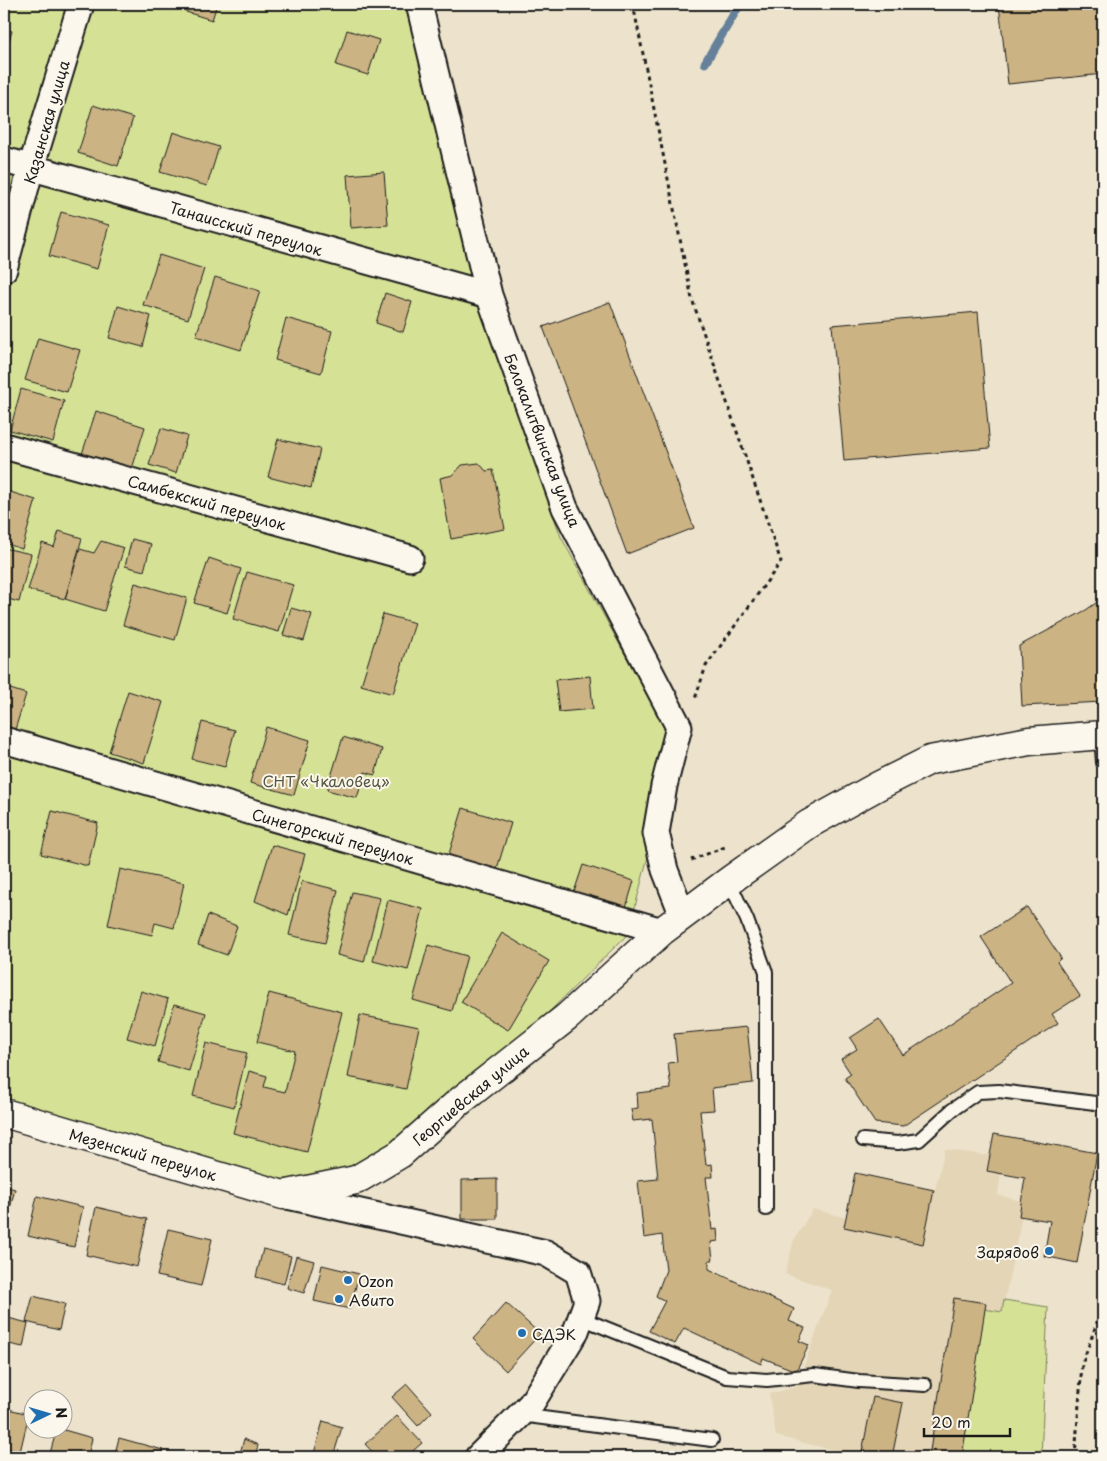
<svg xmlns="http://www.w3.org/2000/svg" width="1107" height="1461" font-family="'Playpen Sans',sans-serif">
<rect width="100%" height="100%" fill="#ede3cc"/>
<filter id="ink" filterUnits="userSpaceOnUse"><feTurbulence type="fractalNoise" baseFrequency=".02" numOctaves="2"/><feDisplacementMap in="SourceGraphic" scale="10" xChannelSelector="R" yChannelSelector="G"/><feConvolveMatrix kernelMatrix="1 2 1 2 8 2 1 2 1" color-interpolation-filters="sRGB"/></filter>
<g filter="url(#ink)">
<path fill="#e3d5b6" d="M945 1149 1003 1158 998 1195 1025 1202 1002 1312 984 1309 956 1457H837V1451L776 1436 769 1394 796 1387 832 1290 785 1274 794 1240 813 1209 895 1231 910 1188 934 1194Z"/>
<path fill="#d5e296" stroke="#787f59" d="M4 4H418L483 319 561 537 676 748 628 934 400 1159 344 1179H272L4 1100Z
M1004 1300 1048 1307 1041 1457H956L984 1309 1002 1312Z"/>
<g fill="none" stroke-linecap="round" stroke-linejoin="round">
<path stroke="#65809b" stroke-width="9" d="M705 63 740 4"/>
</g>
<path fill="#cbb383" stroke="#1c1c1c" d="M188 4H217L212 20 186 12Z
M999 4H1103V74L1008 84Z
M4 28 12 31 4 58Z
M347 30 379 40 368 75 336 65Z
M93 105 133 118 118 166 78 153Z
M173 132 219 147 207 186 160 172Z
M384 172 388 225 351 228 347 175Z
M61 212 109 225 97 269 49 256Z
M159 255 204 269 188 319 143 305Z
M215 277 260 291 241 350 196 336Z
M385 293 412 302 403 332 376 323Z
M610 302 694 528 627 554 543 327Z
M118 306 151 316 143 347 109 338Z
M978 312 990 448 844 461 832 325Z
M286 318 332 331 321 373 275 360Z
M38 338 80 350 67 392 25 380Z
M21 389 64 401 53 442 10 430Z
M96 411 145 427 132 469 82 454Z
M161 428 187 436 176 473 149 465Z
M278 439 320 449 311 488 268 477Z
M479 463 486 471 493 470 505 529 451 539 440 478 453 475 462 465Z
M4 490 36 500 22 549 4 543Z
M59 531 82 538 65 599 28 590 42 543 54 547Z
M132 539 151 544 144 571 125 566Z
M101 541 124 548 104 611 65 599 80 549 94 553Z
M4 548 31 554 19 602 4 598Z
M209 558 241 569 227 613 194 603Z
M247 572 293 585 279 632 233 619Z
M135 583 187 598 175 640 123 625Z
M1103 598V702L1022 706 1019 646 1086 610Z
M291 608 312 614 304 641 283 635Z
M383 614 415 623 393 694 361 685Z
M590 676 593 709 559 712 555 680Z
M4 687 26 694 14 733 4 730Z
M128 691 163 702 144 763 109 752Z
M202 722 235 730 225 767 192 759Z
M266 727 310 740 294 795 250 783Z
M343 737 382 749 375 775 365 772 357 798 327 790Z
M463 808 511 823 496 872 448 857Z
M52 811 98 823 88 866 41 854Z
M272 845 305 854 288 915 255 901Z
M583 865 634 881 625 911 573 895Z
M120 869 184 883 174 928 155 923 152 935 108 925Z
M302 881 338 890 325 943 289 935Z
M352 892 380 898 364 962 337 955Z
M388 900 423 909 408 970 373 961Z
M1027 907 1061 958 1057 962 1080 996 1052 1014 1058 1023 903 1126 875 1123 845 1078 851 1074 841 1059 857 1049 850 1038 879 1019 903 1055 1011 983 981 937Z
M208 915 237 926 227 955 198 945Z
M502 933 549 961 508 1030 461 1002Z
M428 945 467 956 452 1011 413 1000Z
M141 991 168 999 155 1046 127 1038Z
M269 993 342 1012 307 1152 233 1133 249 1071 267 1076 264 1087 285 1092 295 1051 257 1042Z
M174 1004 206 1013 189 1071 158 1062Z
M360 1015 419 1027 406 1089 348 1077Z
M747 1027 753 1083 712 1088 714 1110 700 1111 706 1165 712 1164 713 1177H706L712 1230 717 1229 718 1241 711 1242 713 1260H709V1269L794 1309 789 1321 805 1328 799 1341 809 1345 796 1371 763 1358 761 1364 684 1328 675 1344 649 1331 665 1301 656 1296 666 1270 662 1235 644 1238 638 1181 658 1179 652 1119 633 1121 631 1109 638 1108 637 1093 671 1089 668 1063 677 1062 674 1034Z
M206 1043 247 1053 234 1107 193 1096Z
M994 1134 1097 1153 1077 1263 1044 1256 1050 1221 1019 1216 1025 1178 987 1171Z
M855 1173 934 1190 923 1244 844 1227Z
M497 1179V1219H462V1180Z
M4 1186 15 1189 7 1220 4 1219Z
M37 1196 83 1207 74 1247 28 1236Z
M96 1207 147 1219 137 1267 86 1255Z
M168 1229 212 1239 201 1286 157 1276Z
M263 1249 291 1256 284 1284 256 1277Z
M296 1256 314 1261 304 1293 287 1288Z
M322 1265 359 1274 350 1309 314 1301Z
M33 1296 65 1304 59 1330 26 1322Z
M954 1298 986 1303 962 1457H929Z
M506 1303 540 1334 506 1371 473 1339Z
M4 1317 28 1323 23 1347 4 1343Z
M407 1384 432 1412 418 1426 392 1397Z
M873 1397 903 1403 892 1457H861Z
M4 1408 29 1414 20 1452 4 1448Z
M397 1416 422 1443 406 1457H377L365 1444Z
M323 1421 342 1427 333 1457H313Z
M57 1428 92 1438 88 1457H49Z
M119 1438 163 1450 162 1457H114Z
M244 1439 258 1445 255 1457H239Z"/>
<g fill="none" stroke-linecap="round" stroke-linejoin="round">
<g stroke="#1c1c1c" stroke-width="16">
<path id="service" d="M1101 735 1103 763
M729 881 747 920 766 972V1209
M863 1140 898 1143 919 1140 952 1110 978 1092 999 1091 1103 1104
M581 1318 727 1377 767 1380 814 1375 859 1381 925 1385
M520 1415 712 1440"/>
</g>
<g stroke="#1c1c1c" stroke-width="29">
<path id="minor" d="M419 4 489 295 565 508 679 727 664 786 656 833 665 870 683 916
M4 160 489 295
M4 269 31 168 81 4
M4 446 410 558
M4 740 662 931
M283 1195 546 1253 578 1272 587 1301 576 1331 531 1404 478 1457"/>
</g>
<g stroke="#1c1c1c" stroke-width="31">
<path id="tertiary" d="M4 1113 283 1195 356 1180 400 1154 459 1102 567 1017 662 931 729 881 809 824 878 786 930 760 1029 741 1103 735"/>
</g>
<path stroke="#1c1c1c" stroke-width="3" stroke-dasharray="4 4" stroke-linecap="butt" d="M633 4 692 299 781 562 706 666 695 699
M691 860 725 847
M1075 1457 1082 1364 1103 1306"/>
<use href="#service" stroke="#fbf7ec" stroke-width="12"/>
<use href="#minor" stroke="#fbf7ec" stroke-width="25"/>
<use href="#tertiary" stroke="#fbf7ec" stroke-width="28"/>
</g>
</g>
<g fill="#1f6fb2" stroke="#fbf7ec" stroke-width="2">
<circle cx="1049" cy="1251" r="5"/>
<circle cx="348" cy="1280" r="5"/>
<circle cx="339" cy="1299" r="5"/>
<circle cx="522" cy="1333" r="5"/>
</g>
<g text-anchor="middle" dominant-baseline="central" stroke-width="4" stroke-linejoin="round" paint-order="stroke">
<g font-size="15" fill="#1c1c1c" stroke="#fbf7ec">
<text transform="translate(46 122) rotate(-74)">Казанская улица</text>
<text transform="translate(246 228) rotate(16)">Танаисский переулок</text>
<text transform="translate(543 440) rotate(69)">Белокалитвинская улица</text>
<text transform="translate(207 502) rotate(16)">Самбекский переулок</text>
<text transform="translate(333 836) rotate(16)">Синегорский переулок</text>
<text transform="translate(470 1095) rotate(-40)">Георгиевская улица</text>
<text transform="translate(143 1154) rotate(16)">Мезенский переулок</text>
</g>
<g font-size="15" fill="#545741" stroke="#fbf7ec">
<text x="326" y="780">СНТ «Чкаловец»</text>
</g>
<g font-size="15" fill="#1c1c1c" stroke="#fbf7ec" text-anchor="start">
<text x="1039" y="1251" text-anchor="end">Зарядов</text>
<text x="358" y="1280">Ozon</text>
<text x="349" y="1299">Авито</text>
<text x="532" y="1333">СДЭК</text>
</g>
</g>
<rect width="1107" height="1461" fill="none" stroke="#fbf7ec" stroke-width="20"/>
<rect x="10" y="10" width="1087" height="1441" fill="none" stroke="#1c1c1c" stroke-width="2" filter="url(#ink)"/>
<g transform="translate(48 1414) rotate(85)"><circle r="24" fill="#fbf7ec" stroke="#a29f99"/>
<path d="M0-4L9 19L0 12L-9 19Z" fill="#1f6fb2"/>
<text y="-8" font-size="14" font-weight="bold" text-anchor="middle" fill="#1c1c1c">N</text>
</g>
<path d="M924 1428v8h86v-8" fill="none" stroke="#1c1c1c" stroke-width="2.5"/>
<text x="932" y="1428" font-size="15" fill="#1c1c1c" stroke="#fbf7ec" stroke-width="4" paint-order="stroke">20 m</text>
</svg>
